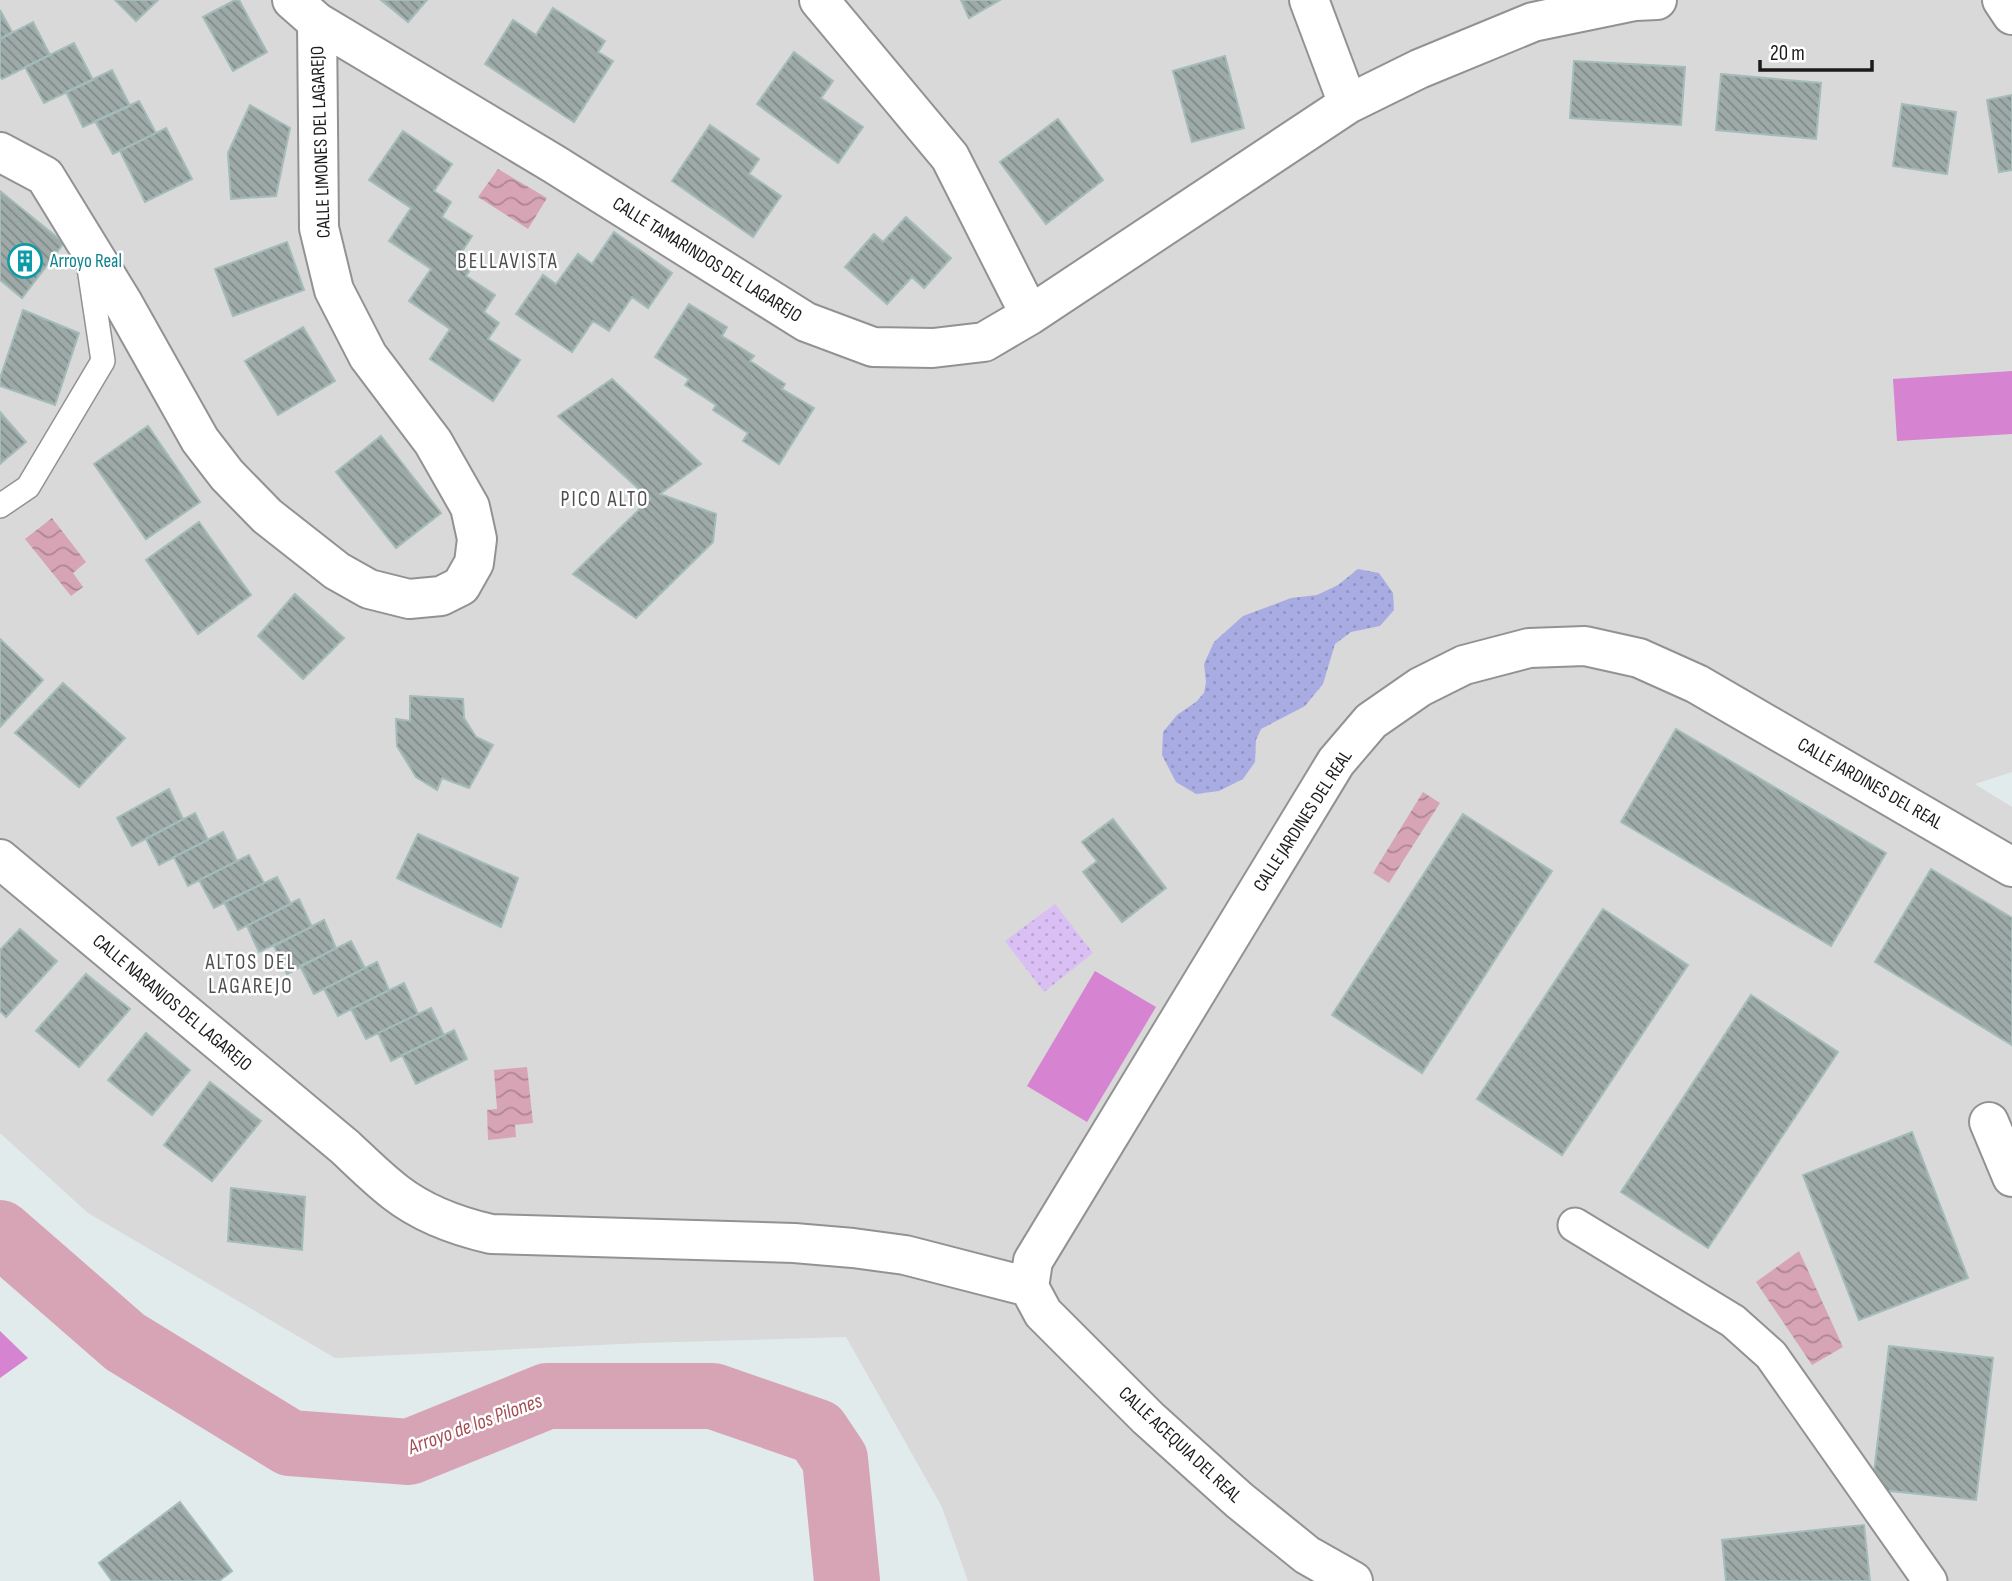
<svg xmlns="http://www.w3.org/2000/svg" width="2012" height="1581" font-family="'Sofia Sans Condensed',sans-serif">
<defs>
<pattern id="park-dots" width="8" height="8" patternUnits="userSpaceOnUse" patternTransform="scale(1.75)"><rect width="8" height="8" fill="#dabff4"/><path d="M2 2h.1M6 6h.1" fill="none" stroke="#baa4d1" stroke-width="1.8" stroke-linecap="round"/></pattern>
<pattern id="garden-dots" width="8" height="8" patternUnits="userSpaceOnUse" patternTransform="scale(1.75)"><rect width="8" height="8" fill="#a9ace3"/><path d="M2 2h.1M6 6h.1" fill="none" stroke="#9193c2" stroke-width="1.8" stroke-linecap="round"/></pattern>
<pattern id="water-waves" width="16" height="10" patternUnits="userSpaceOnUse" patternTransform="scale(1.75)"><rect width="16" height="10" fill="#d7a4b5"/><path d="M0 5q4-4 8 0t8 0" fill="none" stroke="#ae8592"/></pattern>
<pattern id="building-back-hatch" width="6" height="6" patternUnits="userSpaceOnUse" patternTransform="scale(1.75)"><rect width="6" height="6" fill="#9daaa8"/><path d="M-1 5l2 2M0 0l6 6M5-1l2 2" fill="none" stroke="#7f8a88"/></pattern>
</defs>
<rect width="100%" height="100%" fill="#e1ebec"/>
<path fill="#d8d9d8" d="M0 0H2012V772L1975 784 2012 807V1581H968L942 1507 846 1337 641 1343 335 1358 88 1213 0 1133Z"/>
<path fill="url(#park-dots)" d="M1055 904 1093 953 1044 992 1005 941Z"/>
<path fill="url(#garden-dots)" d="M1358 569 1379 573 1393 593 1394 610 1380 626 1351 632 1335 644 1323 684 1305 706 1261 729 1256 740 1255 762 1243 779 1219 791 1196 794 1176 782 1162 755 1163 732 1177 715 1196 702 1204 693 1206 682 1204 664 1214 642 1243 616 1291 598 1317 595 1338 585Z"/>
<path fill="#d683d2" d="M2012 371V434L1897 441 1893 379Z
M1095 971 1156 1007 1087 1122 1027 1086Z
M0 1331 28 1358 0 1378Z"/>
<path fill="url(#water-waves)" d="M498 169 547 198 528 229 478 197Z
M52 518 86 562 73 573 83 587 71 596 25 539Z
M1423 792 1440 803 1389 883 1373 873Z
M527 1067 533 1123 515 1125 516 1137 488 1140 487 1110 497 1109 494 1070Z
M1799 1251 1843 1347 1812 1365 1756 1282Z"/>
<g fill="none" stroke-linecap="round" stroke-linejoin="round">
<path stroke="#d7a4b5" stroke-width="66" d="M0 1233 125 1342 290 1443 409 1452 547 1396H713L817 1432 835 1459 847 1581"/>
</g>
<path fill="url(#building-back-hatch)" stroke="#a4bcb9" stroke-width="2" d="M115 0H158L136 21Z
M235 0H239L267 52 233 71 203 17Z
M381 0H427L408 22Z
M961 0H1000L969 18Z
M553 8 605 41 598 52 613 61 574 122 485 64 513 20 536 35Z
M0 10 12 32 0 39Z
M33 22 50 55 2 79 0 76V39Z
M74 43 93 80 44 103 25 67Z
M794 52 833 81 821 98 863 127 838 163 757 104Z
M1225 56 1244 128 1192 142 1173 71Z
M1574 61 1685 67 1681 125 1570 118Z
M112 70 130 106 83 127 66 92Z
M1721 74 1821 83 1816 139 1716 130Z
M2012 95V170L1999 172 1987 100Z
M139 101 156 133 113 154 95 121Z
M1902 104 1956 112 1947 174 1893 166Z
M250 105 290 128 276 196 231 199 228 153Z
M1058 119 1103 180 1046 224 1000 162Z
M710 125 759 159 749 174 781 196 753 237 672 181Z
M166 128 192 179 145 202 120 151Z
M403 131 452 164 434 191 451 202 442 217 472 236 458 258 472 267 466 276 495 295 484 312 499 323 488 339 520 360 493 401 430 359 450 329 409 301 431 269 389 241 411 208 369 180Z
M0 191 64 243 22 298 0 280Z
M906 217 951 258 924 288 912 277 887 304 845 267 874 234 883 242Z
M614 232 672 273 648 308 632 297 609 331 593 321 572 352 516 314 543 275 556 284 578 254 592 264Z
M287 242 304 290 233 316 215 269Z
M689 304 727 327 722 336 754 356 750 361 785 384 782 389 814 408 779 464 743 441 748 433 713 410 716 405 685 385 689 379 655 357Z
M23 310 79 333 55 405 0 386V378Z
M303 327 335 381 278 415 245 361Z
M612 379 701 464 660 494 716 514 713 542 636 618 573 574 650 499 558 416Z
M0 412 26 442 0 464Z
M148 426 200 502 146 539 94 464Z
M381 436 441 513 396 548 336 472Z
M199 522 251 595 198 634 146 560Z
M295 594 344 638 303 679 258 636Z
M0 639 43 680 0 727Z
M63 683 125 738 79 787 15 733Z
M410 696 463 699 464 718 476 737 493 745 469 788 442 778 437 790 416 777 397 746 396 719 410 721Z
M1676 729 1886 853 1831 946 1621 822Z
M169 789 183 819 132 846 117 818Z
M195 813 208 840 159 865 146 839Z
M1463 814 1552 871 1422 1073 1332 1015Z
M1113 819 1166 888 1122 922 1083 872 1097 861 1082 842Z
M223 832 237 861 188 886 174 857Z
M418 834 518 878 501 927 397 878Z
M249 855 264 883 214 908 199 880Z
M1931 869 2012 918V1045L1875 962Z
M277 877 291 904 238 930 224 902Z
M299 899 312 927 259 952 247 926Z
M1603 909 1688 965 1562 1155 1477 1099Z
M324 920 336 948 287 974 274 946Z
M20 929 57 961 6 1017 0 1011V950Z
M351 941 365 968 314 994 300 966Z
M377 962 389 990 338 1016 324 989Z
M86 974 130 1009 79 1067 36 1031Z
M404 983 418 1014 366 1039 351 1009Z
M1751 995 1838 1052 1708 1248 1621 1192Z
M431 1008 444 1035 391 1061 378 1033Z
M454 1030 467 1059 416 1084 402 1055Z
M146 1033 190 1070 152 1115 108 1080Z
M210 1082 261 1121 212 1181 164 1145Z
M1912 1132 1968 1278 1859 1320 1803 1175Z
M231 1188 305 1197 302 1250 228 1241Z
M1889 1346 1993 1358 1976 1500 1872 1489Z
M180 1502 232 1571 219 1581H112L99 1563Z
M1864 1525 1870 1581H1726L1722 1540Z"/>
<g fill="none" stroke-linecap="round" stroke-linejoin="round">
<g stroke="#929292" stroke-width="26">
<path id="service" d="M0 506 28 487 103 361 88 261"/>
</g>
<g stroke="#929292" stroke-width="37">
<path id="pedestrian" d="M1575 1225 1733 1321 1771 1355 1930 1581"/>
</g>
<g stroke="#929292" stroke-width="42">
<path id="minor" d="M292 0 317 22 554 164 806 322 873 347 933 348 984 342 1030 315 1348 104 1419 69 1533 22 1635 1 1657 0
M819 0 950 157 1030 315
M1309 0 1348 104
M2002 0 2012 15
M0 152 45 176 123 303 200 440 227 475 267 516 337 571 369 589 409 599 441 596 461 586 474 563 477 539 470 507 433 442 368 356 334 290 319 228 317 22
M0 859 345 1147C361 1162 377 1178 395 1192 423 1214 456 1226 491 1234L794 1243 853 1248 905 1255 1029 1287
M1989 1122 2012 1177
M1029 1287 1033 1261 1336 762 1371 721 1420 687 1464 665 1529 648 1585 646 1639 658 1697 684 2012 867
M1029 1287 1043 1313 1148 1418 1239 1500 1307 1555 1353 1581"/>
</g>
<use href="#service" stroke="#fff" stroke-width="23"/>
<use href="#pedestrian" stroke="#fff" stroke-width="33"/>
<use href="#minor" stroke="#fff" stroke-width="38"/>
</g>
<defs>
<g id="building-ring" transform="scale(1.75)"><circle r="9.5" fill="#fff" stroke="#0f9aa8" stroke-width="1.5"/><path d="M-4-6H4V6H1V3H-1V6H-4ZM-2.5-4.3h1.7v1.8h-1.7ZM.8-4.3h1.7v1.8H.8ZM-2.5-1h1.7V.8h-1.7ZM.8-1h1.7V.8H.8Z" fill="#0f9aa8"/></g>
</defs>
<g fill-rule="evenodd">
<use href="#building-ring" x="25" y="261"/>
</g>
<g text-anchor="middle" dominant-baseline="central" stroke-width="5" stroke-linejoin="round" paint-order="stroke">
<g font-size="19" fill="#1b1b1b" stroke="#fff">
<text transform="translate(321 142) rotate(-92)">CALLE LIMONES DEL LAGAREJO</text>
<text transform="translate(707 260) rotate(32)">CALLE TAMARINDOS DEL LAGAREJO</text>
<text transform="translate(1870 784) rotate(30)">CALLE JARDINES DEL REAL</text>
<text transform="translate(1303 821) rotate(-57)">CALLE JARDINES DEL REAL</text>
<text transform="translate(172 1003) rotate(40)">CALLE NARANJOS DEL LAGAREJO</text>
<text transform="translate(1180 1445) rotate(43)">CALLE ACEQUIA DEL REAL</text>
</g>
<g font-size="19" fill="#0d838f" stroke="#fff" text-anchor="start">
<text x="50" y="261">Arroyo Real</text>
</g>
<g font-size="21" letter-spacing="2" fill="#4e4e4e" stroke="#fff">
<text x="508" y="261">BELLAVISTA</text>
<text x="605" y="499">PICO ALTO</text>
<text x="251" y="962">ALTOS DEL<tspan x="251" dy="24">LAGAREJO</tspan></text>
</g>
<g font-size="21" font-style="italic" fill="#a24f55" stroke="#fff">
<text transform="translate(475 1424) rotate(-20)">Arroyo de los Pilones</text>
</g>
</g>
<path d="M1760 60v10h112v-10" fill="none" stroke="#1b1b1b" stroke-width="3.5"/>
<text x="1770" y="60" font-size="21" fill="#1b1b1b" stroke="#ffffff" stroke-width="5" paint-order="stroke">20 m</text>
</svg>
